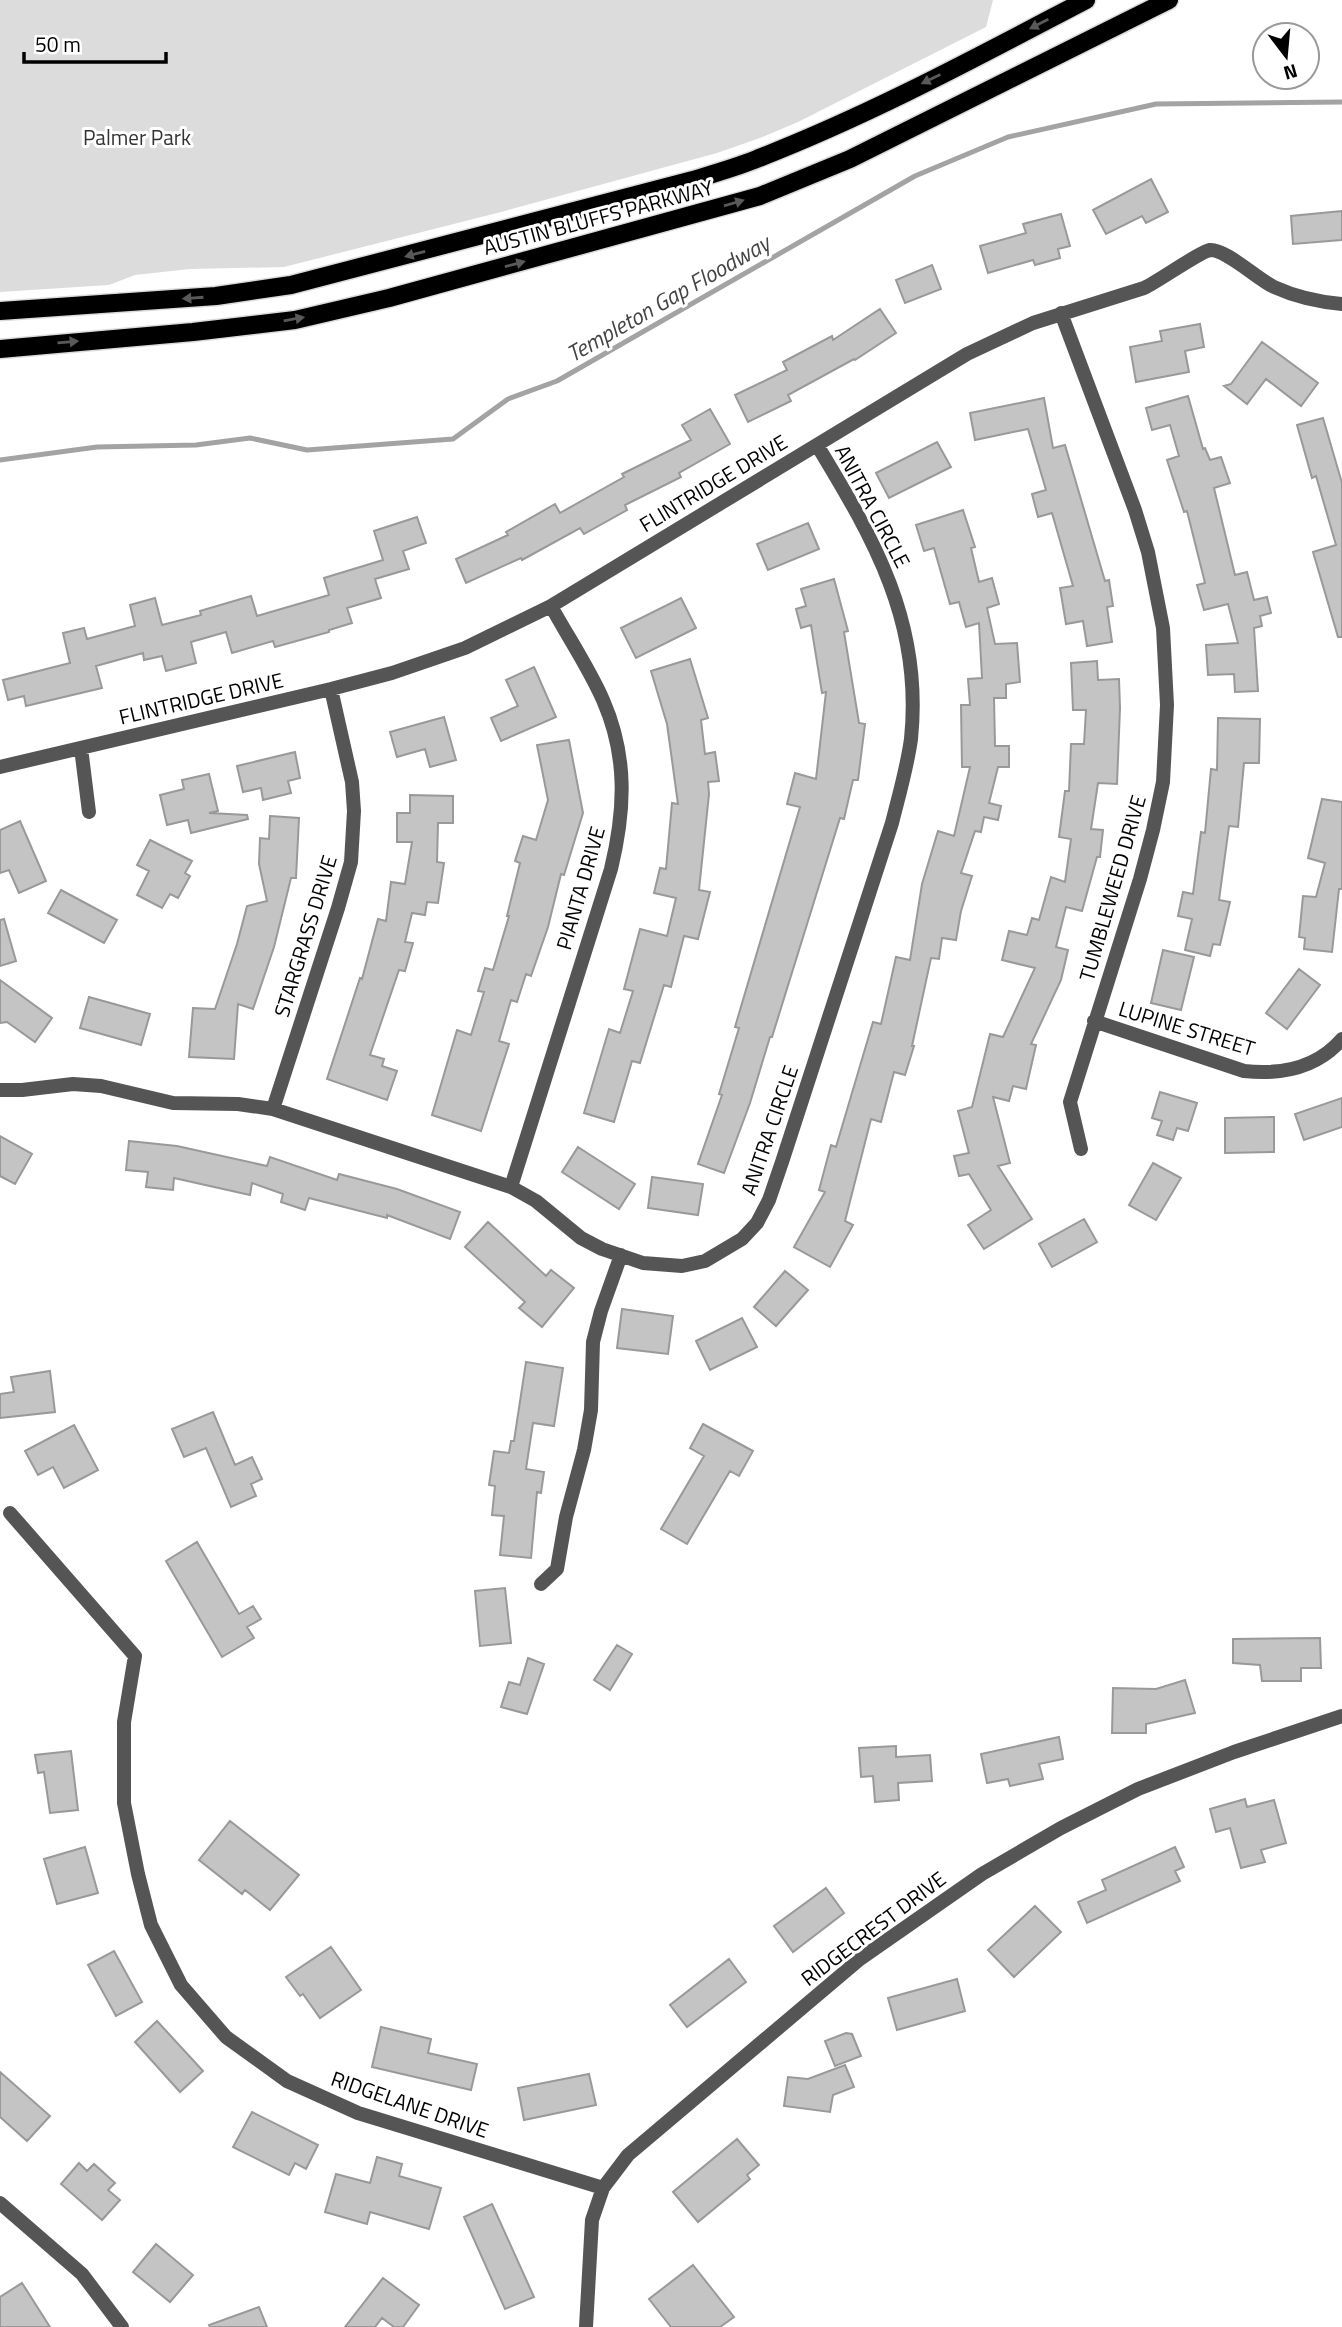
<svg xmlns="http://www.w3.org/2000/svg" width="1342" height="2327" font-family="'Titillium Web',sans-serif">
<rect width="100%" height="100%" fill="#fff"/>
<path fill="#dcdcdc" d="M0 0H993L986 27 798 122 760 138 717 153 501 212 284 267 190 269 135 275 109 285 0 292Z"/>
<g fill="none" stroke-linecap="round" stroke-linejoin="round">
<path stroke="#a3a3a3" stroke-width="5" d="M0 460 97 447 196 445 250 438 307 450 453 439 508 399 557 381 915 176 1008 137 1156 104 1342 102"/>
</g>
<path fill="#c4c4c4" stroke="#999" stroke-width="2" d="M1151 179 1168 212 1146 223 1142 216 1106 234 1093 210Z
M1342 211V240L1293 244 1291 216Z
M1061 214 1070 246 1058 249 1060 258 1035 265 1033 260 988 273 980 246 1026 233 1023 224Z
M932 265 941 289 905 303 896 280Z
M880 309 896 333 855 360 854 359 788 395 791 401 748 422 735 395 787 370 783 362 832 336 833 340Z
M1200 324 1204 347 1185 351 1189 372 1136 382 1130 347 1162 341 1160 331Z
M1262 342 1318 383 1301 406 1266 379 1247 404 1224 386 1231 384Z
M1188 396 1203 449 1205 448 1210 460 1221 457 1230 483 1214 488 1235 575 1247 572 1254 600 1267 597 1271 613 1260 616 1262 626 1254 628 1258 691 1235 692 1234 674 1208 675 1206 645 1238 643 1228 604 1204 610 1197 585 1205 583 1187 511 1184 512 1167 460 1179 456 1170 425 1152 430 1146 408Z
M1044 398 1053 448 1065 445 1105 581 1109 580 1113 606 1107 607 1112 642 1087 646 1083 621 1066 624 1060 588 1073 586 1052 513 1038 517 1032 494 1046 490 1028 429 975 440 970 413Z
M710 409 730 444 679 473 681 477 625 505 627 510 584 534 580 528 522 560 521 558 466 583 456 559 508 535 506 532 555 504 560 513 624 477 622 474 691 440 682 425Z
M1323 418 1342 483V637H1338L1313 552 1336 545 1316 476 1312 478 1297 425Z
M937 442 951 467 889 498 876 473Z
M963 510 975 547 971 548 979 582 992 578 999 604 987 608 995 644 1017 643 1020 682 1006 684V698H994L995 746H1009V767H998L989 803 1001 806 998 820 984 817 981 832 975 831 961 873 972 876 961 911 956 940 942 938 939 959 931 958 912 1046H914L905 1075 894 1072 881 1122 871 1119 845 1221 853 1225 830 1267 794 1247 825 1192 819 1190 831 1145 836 1147 873 1022 881 1024 896 957 910 960 922 884 938 831 954 836 970 767H962L961 705H970L968 679 982 678 979 623 966 627 959 602 950 604 934 548 924 551 916 525Z
M417 517 426 543 403 551 409 569 375 579 381 598 347 608 352 623 329 630V632L275 647 273 641 232 653 226 632 191 642 196 663 166 671 162 656 144 660 143 653 96 666 102 688 26 706 24 696 8 700 3 680 70 663 63 633 84 628 87 639 135 626 130 605 155 598 162 625 201 615 200 611 251 596 257 616 329 595 324 578 383 560 374 531Z
M808 523 819 549 768 570 757 544Z
M834 579 848 631 844 632 859 723 865 724 858 780H853L844 819 840 818 772 1037H770L750 1103 724 1173 698 1164 722 1095 719 1094 739 1028 735 1027 800 807 787 804 795 773 816 779 826 692 822 693 811 625 801 628 796 609 806 606 801 589Z
M681 598 696 628 636 658 621 628Z
M690 659 708 718 701 720 705 754 715 752 719 781 708 782 709 794 699 890 710 892 698 939 684 936 671 987 664 985 640 1063 632 1061 614 1122 584 1113 609 1029 620 1033 633 991 624 989 640 929 667 936 676 898 654 893 660 868 666 869 672 803 678 804 667 724 651 671Z
M1097 661 1098 680 1119 679 1120 708 1117 784 1098 783 1091 829 1103 830 1100 857H1097L1082 911 1066 907 1056 947 1068 950 1061 980 1031 1044 1036 1045 1026 1089 1013 1086 1009 1101 993 1097 1010 1163 998 1166 1032 1219 984 1249 968 1225 991 1210 969 1174 959 1176 954 1156 969 1153 958 1111 972 1107 990 1034 1003 1037 1035 968 1002 960 1009 931 1027 935 1032 918 1039 920 1051 877 1065 882 1071 839 1059 837 1065 791H1069L1071 744H1084L1086 710H1073L1071 663Z
M534 667 556 717 501 741 491 718 518 706 506 680Z
M444 717 456 760 430 767 425 749 397 757 390 732Z
M1218 718 1260 719 1259 763H1244L1238 827 1229 826 1219 900 1230 902 1220 945 1213 944 1210 956 1185 950 1192 919 1178 916 1183 892 1193 894 1201 832 1205 833 1211 769 1217 770Z
M569 740 583 813 564 875 561 874 548 927 531 976 526 974 517 1002 511 1000 499 1041 509 1044 481 1131 432 1115 457 1030 471 1035 484 992 478 991 485 968 493 970 509 916H507L520 863 515 861 523 836 536 840 548 800 537 745Z
M295 752 300 778 288 781 291 793 263 800 261 788 243 792 237 766Z
M209 774 218 811 209 813 247 815 248 819 191 833 188 820 167 825 160 795 184 789 182 780Z
M410 795 453 796V823H438L437 862 444 863 438 903 427 902 425 915 412 913 405 942 413 943 405 971 399 970 370 1055 384 1059 382 1066 397 1071 387 1100 327 1079 360 978 362 979 378 919 386 921 391 882 405 884 412 842H397V813H410Z
M1322 799 1342 802V889H1339L1332 952 1304 949 1305 938 1299 937 1303 896 1316 897 1325 863 1308 858Z
M270 816 299 818 296 878H291L274 947 253 1009 238 1004 234 1059 189 1057 193 1008 215 1009 237 944 247 906 267 901 259 864 260 838 269 839Z
M20 821 46 881 19 893 9 870 0 873V830Z
M150 840 192 861 185 873 190 876 178 898 170 894 162 908 137 895 149 871 137 865Z
M61 890 117 920 104 943 48 913Z
M4 919 16 961 0 966V920Z
M1163 950 1194 957 1181 1010 1151 1003Z
M1299 969 1320 985 1287 1029 1266 1013Z
M0 980 52 1018 35 1042 7 1022 0 1023Z
M89 997 150 1014 141 1045 80 1028Z
M1160 1092 1197 1103 1188 1131 1177 1128 1173 1140 1157 1135 1162 1121 1152 1118Z
M1342 1098V1127L1304 1140 1295 1114Z
M1274 1117V1152L1225 1153V1118Z
M0 1136 32 1154 15 1184 0 1176Z
M129 1141 177 1146 267 1166 270 1157 337 1180 339 1174 397 1189 460 1212 450 1239 387 1215V1218L309 1198 305 1210 281 1202 283 1194 252 1183 250 1195 174 1178 173 1190 146 1187 148 1172 126 1170Z
M578 1147 635 1184 619 1209 562 1172Z
M1153 1163 1181 1178 1156 1220 1129 1205Z
M652 1177 703 1184 698 1215 648 1208Z
M1084 1219 1097 1242 1052 1267 1039 1244Z
M488 1222 546 1276 551 1270 574 1288 542 1327 519 1308 525 1302 465 1247Z
M785 1271 808 1290 776 1326 754 1307Z
M622 1309 673 1316 668 1354 617 1348Z
M742 1318 757 1347 710 1370 696 1341Z
M526 1362 563 1368 554 1426 533 1423 526 1469 544 1472 541 1493 537 1492 531 1558 500 1555 504 1516 492 1515 495 1486 489 1485 494 1451 509 1453 511 1441H514Z
M50 1371 55 1412 0 1418V1394L14 1392 11 1377Z
M213 1412 235 1465 252 1457 262 1479 251 1484 256 1496 231 1507 206 1448 184 1457 172 1429Z
M703 1424 753 1451 739 1476 730 1471 687 1544 661 1529 704 1456 690 1448Z
M74 1425 98 1470 64 1488 53 1467 38 1475 25 1451Z
M197 1542 239 1614 253 1606 261 1619 247 1627 254 1638 222 1657 166 1561Z
M505 1588 511 1643 480 1646 475 1591Z
M1320 1638 1321 1668H1301V1681H1262L1260 1665 1233 1663V1639Z
M617 1645 632 1654 610 1690 594 1680Z
M528 1658 544 1664 527 1714 501 1707 509 1682 520 1685Z
M1185 1680 1195 1713 1146 1724V1733H1112L1113 1688 1156 1689Z
M1059 1737 1063 1759 1039 1764 1043 1779 1010 1786 1008 1779 987 1783 981 1754Z
M896 1746V1757L930 1755 932 1781 898 1783 899 1800 875 1802 873 1776 861 1777 859 1748Z
M71 1751 78 1810 50 1813 44 1772 38 1773 35 1755Z
M1245 1799 1247 1807 1274 1800 1286 1843 1261 1850 1265 1862 1241 1868 1230 1828 1216 1832 1210 1809Z
M230 1821 299 1875 270 1910 245 1890 242 1894 199 1860Z
M85 1847 98 1893 57 1904 44 1859Z
M1175 1847 1184 1867 1175 1871 1180 1881 1087 1923 1078 1902 1106 1890 1102 1880Z
M826 1888 844 1913 793 1952 774 1926Z
M1035 1906 1061 1932 1014 1977 988 1950Z
M331 1947 361 1990 320 2018 303 1994 300 1996 286 1977Z
M114 1951 142 2002 116 2016 88 1965Z
M729 1959 746 1982 687 2027 670 2005Z
M957 1979 965 2011 897 2030 888 1998Z
M157 2021 203 2071 180 2092 135 2042Z
M381 2027 431 2039 428 2053 477 2064 471 2090 372 2067Z
M846 2033 852 2034 861 2056 835 2066 825 2041Z
M845 2065 854 2087 833 2095 830 2112 784 2106 788 2077 808 2079Z
M0 2072 50 2116 27 2141 0 2117Z
M589 2074 596 2105 524 2120 518 2088Z
M252 2112 318 2145 306 2169 295 2163 289 2175 233 2147Z
M737 2139 759 2165 747 2175 750 2179 698 2222 673 2192Z
M377 2157 402 2164 399 2176 441 2188 429 2229 370 2212 367 2224 325 2212 336 2174 370 2183Z
M79 2163 87 2171 94 2164 115 2183 108 2190 120 2200 102 2220 61 2184Z
M492 2204 534 2297 505 2309 464 2217Z
M156 2244 193 2275 170 2302 133 2272Z
M693 2265 734 2317 720 2327H671L649 2299Z
M383 2278 419 2305 403 2327H394L382 2318 375 2327H345Z
M22 2283 50 2327H0V2297Z
M259 2307 267 2327H210L209 2325Z"/>
<g fill="none" stroke-linecap="round" stroke-linejoin="round">
<g stroke="#dbdbdb" stroke-width="21">
<path id="primary" d="M0 311 216 296 291 285 693 180C715 173 738 167 759 158 872 114 979 56 1086 0
M0 349 193 332 295 320 389 298 760 196 850 159 1169 0"/>
</g>
<path stroke="#555" stroke-width="14" d="M1061 313 1135 510 1148 552 1163 628 1167 705 1163 782 1153 830 1140 879 1070 1102 1081 1149
M81 748 89 812
M0 767 331 689 392 673 465 648 551 606 967 354 1033 323 1144 288C1159 281 1199 252 1210 250 1226 249 1257 279 1274 287 1296 297 1319 302 1342 304
M1094 1021 1244 1071C1281 1075 1317 1068 1342 1039
M0 1090H22L73 1084 101 1086 173 1103 238 1104 273 1109 511 1187 536 1201 581 1238 602 1249 643 1263 682 1266 705 1261 742 1239 757 1223 769 1200 782 1162 892 823C899 795 907 768 911 739 923 623 874 539 817 445
M273 1109 338 908 351 862 354 811 352 782 331 689
M511 1187 611 869C625 811 628 757 603 700 589 668 568 637 551 606
M10 1513 135 1656 124 1722V1803L138 1874 151 1925 181 1985 226 2037 287 2081 358 2113 603 2188
M541 1584 557 1569 566 1517 584 1450 591 1410 593 1342 601 1311 621 1255
M0 2203 82 2274 122 2327
M586 2327 592 2220 603 2188 628 2155 860 1959 982 1874 1061 1828 1138 1789 1234 1752 1342 1716"/>
<use href="#primary" stroke="#000" stroke-width="18"/>
</g>
<defs><path id="oneway-solid" d="M-6-.8H1V-3.2L6.5 0L1 3.2V.8H-6Z" transform="scale(1.75)"/></defs>
<g fill="#595959">
<use href="#oneway-solid" transform="translate(1039 24) rotate(153)"/>
<use href="#oneway-solid" transform="translate(931 79) rotate(154)"/>
<use href="#oneway-solid" transform="translate(734 203) rotate(-16)"/>
<use href="#oneway-solid" transform="translate(415 254) rotate(165)"/>
<use href="#oneway-solid" transform="translate(515 264) rotate(-15)"/>
<use href="#oneway-solid" transform="translate(193 298) rotate(176)"/>
<use href="#oneway-solid" transform="translate(294 319) rotate(-10)"/>
<use href="#oneway-solid" transform="translate(68 342) rotate(-5)"/>
</g>
<g text-anchor="middle" dominant-baseline="central" stroke-width="6" stroke-linejoin="round" paint-order="stroke">
<g font-size="21" fill="#333" stroke="#fff">
<text x="137" y="137">Palmer Park</text>
</g>
<g font-size="21" fill="#000" stroke="#fff">
<text transform="translate(598 217) rotate(-15)">AUSTIN BLUFFS PARKWAY</text>
<text transform="translate(713 483) rotate(-31)">FLINTRIDGE DRIVE</text>
<text transform="translate(873 506) rotate(62)">ANITRA CIRCLE</text>
<text transform="translate(201 698) rotate(-13)">FLINTRIDGE DRIVE</text>
<text transform="translate(580 888) rotate(-74)">PIANTA DRIVE</text>
<text transform="translate(1112 888) rotate(-74)">TUMBLEWEED DRIVE</text>
<text transform="translate(305 936) rotate(-73)">STARGRASS DRIVE</text>
<text transform="translate(1187 1028) rotate(17)">LUPINE STREET</text>
<text transform="translate(769 1130) rotate(-71)">ANITRA CIRCLE</text>
<text transform="translate(873 1928) rotate(-37)">RIDGECREST DRIVE</text>
<text transform="translate(410 2104) rotate(19)">RIDGELANE DRIVE</text>
</g>
<g font-size="23" font-style="italic" fill="#444" stroke="#fff">
<text transform="translate(668 298) rotate(-30)">Templeton Gap Floodway</text>
</g>
</g>
<g transform="translate(1286 56) rotate(164)"><circle r="33" fill="#ffffff" stroke="#999999" stroke-width="2"/>
<path d="M0-5L12 26L0 18L-12 26Z" fill="#000000"/>
<text y="-10" font-size="19" font-weight="bold" text-anchor="middle" fill="#000000">N</text>
</g>
<path d="M24 52v10h142v-10" fill="none" stroke="#000000" stroke-width="3.5"/>
<text x="35" y="52" font-size="21" fill="#000000" stroke="#ffffff" stroke-width="5" paint-order="stroke">50 m</text>
</svg>
